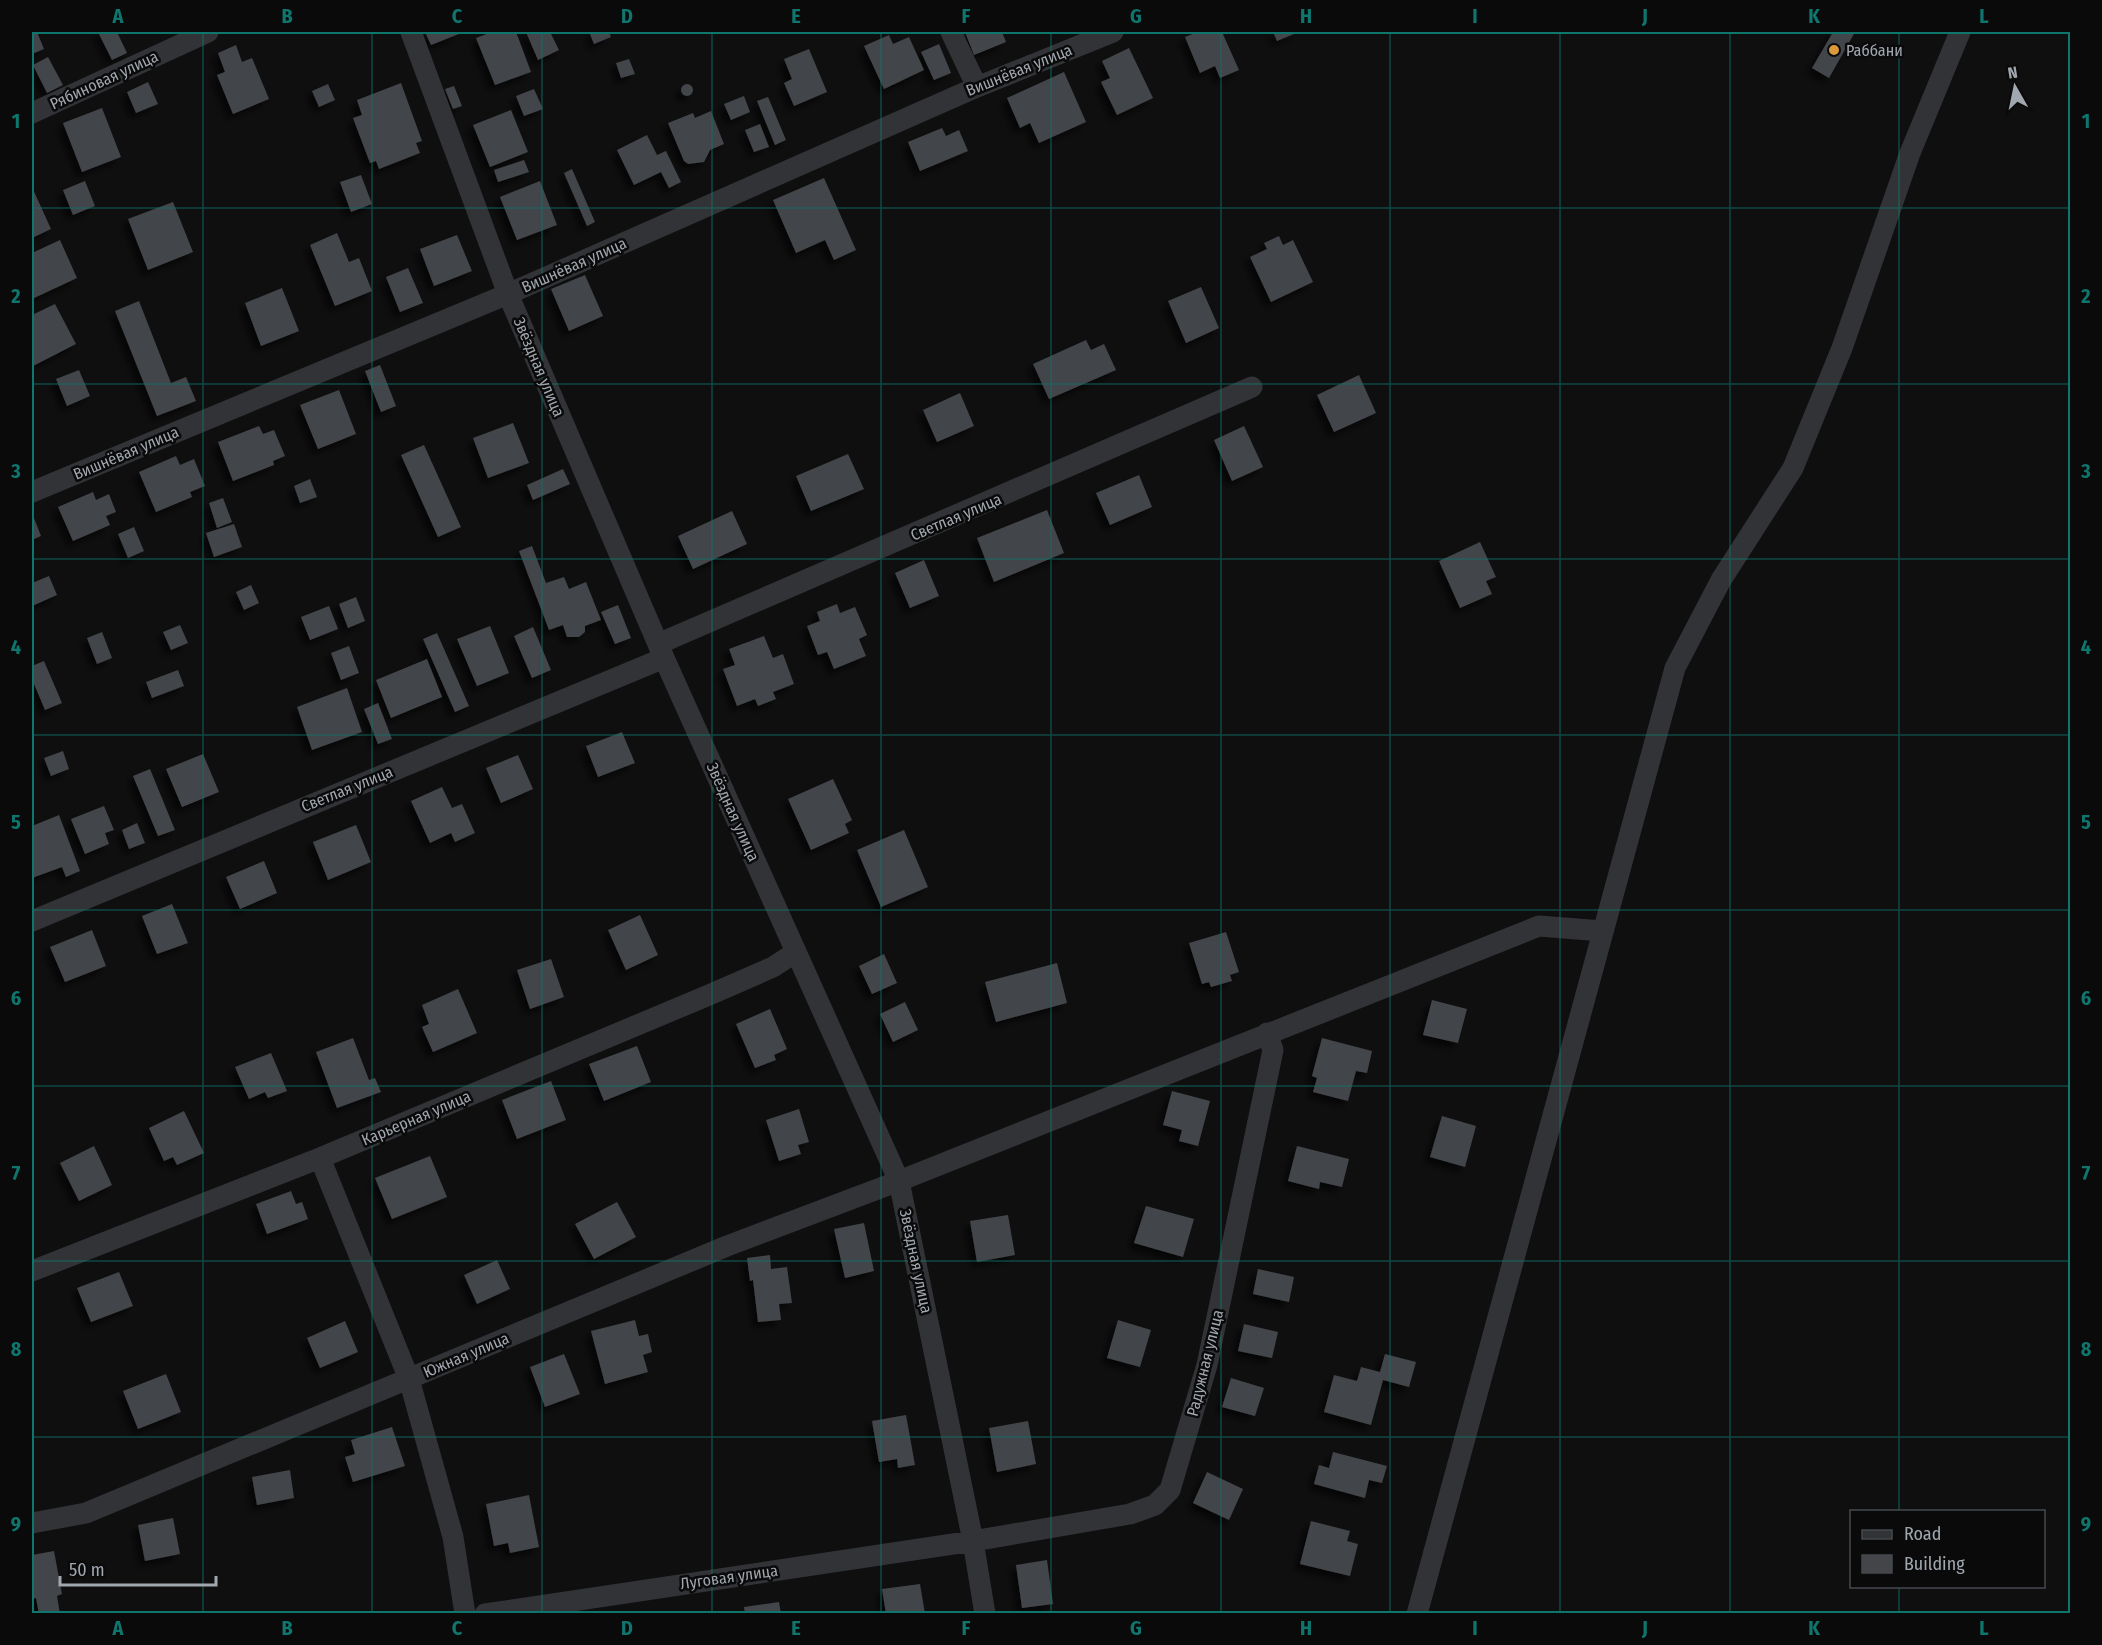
<svg xmlns="http://www.w3.org/2000/svg" width="2102" height="1645" font-family="'Fira Sans Condensed',sans-serif">
<defs>
<filter id="shadow"><feDropShadow dx="-5.5" dy="5.5" stdDeviation="3" flood-color="#0009"/></filter>
</defs>
<rect width="100%" height="100%" fill="#0f0f10"/>
<path fill="#434548" filter="url(#shadow)" d="M32 32H37L44 49 32 54Z
M98 32H117L127 53 112 60Z
M425 32H464L431 45Z
M492 32H516L531 72 495 85 476 38Z
M526 32H550L559 50 538 60Z
M595 32H609L611 37 594 44 590 34Z
M965 32H1002L1006 42 974 55Z
M1198 32H1222L1239 70 1220 78 1215 66 1200 73 1185 37Z
M1273 32H1299L1277 41Z
M1833 32H1855L1829 78 1812 68Z
M889 35 893 44 909 37 924 70 884 89 864 46Z
M939 44 951 73 934 80 921 52Z
M236 45 242 62 252 58 269 99 233 114 217 75 225 72 218 53Z
M1129 48 1153 98 1117 115 1101 82 1110 78 1102 61Z
M809 49 827 92 794 106 784 83 792 79 784 59Z
M48 57 63 85 47 93 33 65Z
M629 59 635 74 621 78 616 63Z
M1064 72 1086 122 1039 143 1030 123 1020 128 1007 98Z
M148 82 158 104 136 113 127 92Z
M401 83 422 141 416 143 420 153 379 169 376 161 370 163 353 118 362 115 357 100Z
M681 90a6 6 0 1 1 12 0a6 6 0 1 1-12 0Z
M328 84 335 100 319 107 312 91Z
M454 86 462 106 453 109 445 89Z
M534 89 543 109 524 116 516 96Z
M744 96 750 112 731 120 724 104Z
M768 97 786 140 775 145 757 101Z
M102 108 121 157 82 172 63 123Z
M511 110 528 152 490 167 473 125Z
M711 111 724 144 710 150 704 162 688 164 684 161 668 123 693 113 695 118Z
M760 124 769 147 754 152 745 130Z
M942 128 946 136 959 130 968 151 920 171 908 142Z
M647 135 657 155 666 151 681 182 669 188 661 172 634 185 617 150Z
M524 160 529 172 498 182 494 170Z
M572 169 595 222 587 226 564 173Z
M361 175 372 204 351 212 340 182Z
M824 178 856 250 834 260 825 240 796 253 773 200Z
M85 181 95 206 73 215 63 190Z
M540 181 557 225 517 240 500 197Z
M32 187 51 229 32 238Z
M173 202 193 252 148 270 128 219Z
M337 233 349 262 359 258 372 291 335 306 310 245Z
M457 235 472 271 434 286 420 249Z
M1279 236 1283 245 1293 240 1313 282 1271 302 1250 257 1267 249 1264 243Z
M60 240 77 278 32 299V253Z
M408 268 423 303 400 312 386 277Z
M585 275 603 316 569 331 551 289Z
M1201 287 1219 328 1186 343 1168 301Z
M282 288 299 331 261 346 245 303Z
M139 301 171 383 186 377 196 401 157 416 115 311Z
M55 304 76 344 33 366 32 315Z
M1086 340 1091 350 1104 344 1116 370 1049 399 1033 364Z
M380 365 396 406 381 412 365 371Z
M79 370 90 396 67 406 56 379Z
M1359 375 1376 413 1334 432 1317 395Z
M339 390 356 434 318 449 300 405Z
M960 393 974 426 937 442 923 410Z
M513 423 529 463 488 478 473 438Z
M259 426 263 434 274 430 285 456 273 461 274 465 233 481 218 442Z
M1244 426 1263 467 1232 481 1214 440Z
M424 445 461 527 438 537 401 455Z
M848 454 864 489 811 511 796 476Z
M176 456 180 465 194 459 205 486 190 492 192 497 156 512 139 472Z
M563 469 570 484 533 500 527 485Z
M1139 475 1152 507 1110 525 1096 493Z
M310 479 317 497 300 503 294 486Z
M93 492 96 500 109 494 116 512 106 516 110 525 73 541 58 507Z
M223 498 232 522 217 528 209 503Z
M1047 510 1064 553 994 582 977 538Z
M732 511 747 544 693 569 678 536Z
M32 513 41 536 32 540Z
M234 524 242 547 214 557 206 533Z
M134 527 144 551 128 558 118 534Z
M1480 542 1496 577 1486 581 1492 594 1460 608 1439 561Z
M532 546 546 583 564 577 569 589 586 582 601 620 585 626V632L579 637H567L563 625 549 630 519 551Z
M924 560 939 596 910 608 895 573Z
M49 576 57 595 32 606V583Z
M251 585 259 603 244 610 236 592Z
M356 597 365 621 348 628 339 604Z
M837 604 840 613 855 607 867 635 859 639 866 656 834 669 827 652 818 655 807 626 820 621 817 612Z
M618 605 631 638 615 644 601 612Z
M329 606 338 629 310 640 301 617Z
M180 625 188 643 171 650 163 632Z
M490 626 509 673 477 686 457 639Z
M533 627 551 670 532 678 514 636Z
M102 632 112 658 97 664 87 638Z
M437 633 469 706 455 712 423 639Z
M764 636 773 658 783 654 794 684 773 692 776 699 758 706 755 699 737 706 723 669 735 665 729 649Z
M349 646 359 673 341 680 331 653Z
M427 659 442 697 391 718 376 680Z
M44 661 62 703 45 710 32 679V666Z
M178 670 184 686 152 698 146 682Z
M347 688 362 732 312 750 297 707Z
M378 703 392 739 378 744 364 709Z
M622 732 635 763 598 777 586 746Z
M63 751 69 769 51 776 44 758Z
M203 754 219 792 182 807 166 769Z
M518 755 533 789 501 803 486 768Z
M150 769 175 830 158 836 133 776Z
M833 779 852 820 845 824 849 833 811 850 788 799Z
M442 787 452 808 462 804 475 833 455 842 451 833 430 843 411 801Z
M104 806 114 830 105 833 109 844 85 854 71 819Z
M59 815 80 871 66 877 62 867 32 878V826Z
M137 823 145 843 129 849 122 830Z
M356 825 371 862 328 880 313 842Z
M904 830 928 887 881 907 857 850Z
M264 861 277 893 240 909 226 877Z
M172 904 188 943 157 954 142 916Z
M640 915 658 955 626 970 608 930Z
M92 930 106 966 65 982 50 947Z
M1226 932 1239 972 1230 975 1232 981 1211 987 1209 982 1202 984 1189 943Z
M884 954 897 983 872 994 859 966Z
M551 959 564 997 530 1009 517 970Z
M1057 963 1067 1003 996 1022 985 982Z
M458 989 477 1033 433 1052 422 1027 429 1024 422 1005Z
M1432 1000 1467 1009 1458 1043 1423 1035Z
M905 1002 918 1030 893 1042 880 1014Z
M770 1009 787 1049 774 1055 776 1060 755 1068 736 1024Z
M353 1038 369 1080 375 1078 381 1092 337 1108 316 1052Z
M1322 1038 1372 1051 1367 1073 1356 1071 1348 1101 1313 1092 1317 1078 1312 1076Z
M637 1046 651 1082 604 1101 589 1064Z
M271 1053 287 1091 268 1098 265 1092 249 1099 235 1067Z
M551 1081 566 1120 517 1139 502 1100Z
M1172 1091 1210 1101 1198 1146 1179 1141 1182 1130 1163 1125Z
M799 1109 809 1142 798 1145 801 1154 779 1161 766 1120Z
M184 1111 204 1153 177 1165 173 1157 164 1161 149 1128Z
M1442 1116 1476 1126 1465 1167 1430 1157Z
M94 1146 112 1185 79 1201 60 1163Z
M1297 1146 1349 1159 1342 1187 1320 1182 1319 1189 1288 1181Z
M430 1156 447 1197 392 1219 375 1178Z
M291 1191 296 1204 302 1202 308 1219 267 1234 256 1204Z
M617 1202 636 1237 594 1259 575 1224Z
M1146 1206 1194 1219 1183 1257 1134 1243Z
M1008 1215 1015 1255 977 1262 970 1221Z
M864 1223 874 1271 845 1278 834 1229Z
M770 1255 771 1269 787 1267 792 1303 779 1304 781 1320 758 1322 753 1280 750 1281 747 1258Z
M497 1260 510 1289 477 1304 464 1275Z
M1258 1269 1294 1277 1289 1302 1253 1294Z
M119 1272 133 1306 91 1322 77 1288Z
M635 1320 639 1336 648 1334 652 1352 643 1355 648 1372 605 1384 591 1331Z
M1118 1320 1151 1330 1140 1367 1107 1358Z
M345 1321 358 1352 320 1368 307 1338Z
M1244 1324 1278 1332 1272 1358 1238 1351Z
M564 1354 580 1394 545 1407 530 1367Z
M1385 1354 1416 1362 1409 1387 1383 1380 1371 1425 1324 1412 1334 1375 1357 1381 1361 1367 1380 1372Z
M166 1374 181 1412 138 1429 123 1391Z
M1231 1378 1264 1388 1255 1416 1222 1407Z
M906 1415 915 1465 898 1468 897 1459 879 1462 872 1421Z
M1028 1421 1036 1464 997 1472 989 1428Z
M392 1427 405 1466 353 1482 345 1457 355 1454 351 1440Z
M1333 1452 1387 1466 1382 1483 1369 1480 1365 1498 1314 1484 1319 1465 1329 1468Z
M290 1470 294 1498 257 1505 252 1477Z
M1207 1472 1243 1489 1229 1520 1193 1503Z
M529 1495 539 1547 510 1553 508 1543 494 1546 486 1504Z
M173 1518 180 1554 145 1561 138 1525Z
M1311 1521 1350 1531 1347 1541 1358 1544 1350 1576 1300 1564Z
M54 1551 62 1594 57 1596 60 1614H39L36 1598 32 1599V1555Z
M1047 1560 1053 1604 1022 1608 1016 1565Z
M920 1584 925 1614H886L882 1589Z
M779 1602 781 1614H745L744 1607Z"/>
<g fill="none" stroke-linecap="round" stroke-linejoin="round">
<path stroke="#323336" stroke-width="21" d="M411 32 508 294 664 658 899 1181 973 1541 985 1614
M951 32 977 87
M32 113 208 32
M32 492 508 294 977 87 1113 32
M658 644 1252 387
M32 921 664 658
M320 1158 409 1379 453 1537 465 1614
M32 1271 320 1158 709 995 773 967 796 952
M32 1523 86 1513 727 1246 899 1181 1539 926 1602 931
M485 1614 973 1541 1130 1514 1155 1505 1170 1490 1207 1365 1273 1050 1267 1033
M1417 1614 1675 668 1721 580 1793 468 1842 348 1910 153 1960 32"/>
</g>
<path fill="none" stroke="#0f766e" stroke-width="1.5" stroke-opacity="0.55" d="M203 32V1614M372 32V1614M542 32V1614M712 32V1614M881 32V1614M1051 32V1614M1221 32V1614M1390 32V1614M1560 32V1614M1730 32V1614M1899 32V1512M32 208H2070M32 384H2070M32 559H2070M32 735H2070M32 910H2070M32 1086H2070M32 1261H2070M32 1437H2070M1899 1586V1614"/>
<circle fill="#dc993b" stroke="#0a0a0b" stroke-width="2" cx="1834" cy="50" r="6"/>
<g text-anchor="middle" dominant-baseline="central" stroke-width="5" stroke-linejoin="round" paint-order="stroke">
<g font-size="16" fill="#a1a7af" stroke="#0a0a0b" text-anchor="start">
<text x="1846" y="50">Раббани</text>
</g>
<g font-size="16" fill="#a1a7af" stroke="#0a0a0b">
<text transform="translate(1019 70) rotate(-22)">Вишнёвая улица</text>
<text transform="translate(104 80) rotate(-25)">Рябиновая улица</text>
<text transform="translate(574 265) rotate(-24)">Вишнёвая улица</text>
<text transform="translate(539 367) rotate(67)">Звёздная улица</text>
<text transform="translate(126 453) rotate(-23)">Вишнёвая улица</text>
<text transform="translate(956 517) rotate(-23)">Светлая улица</text>
<text transform="translate(347 789) rotate(-22)">Светлая улица</text>
<text transform="translate(733 812) rotate(66)">Звёздная улица</text>
<text transform="translate(416 1118) rotate(-23)">Карьерная улица</text>
<text transform="translate(916 1261) rotate(78)">Звёздная улица</text>
<text transform="translate(466 1355) rotate(-23)">Южная улица</text>
<text transform="translate(1205 1363) rotate(-76)">Радужная улица</text>
<text transform="translate(729 1577) rotate(-8)">Луговая улица</text>
</g>
</g>
<rect width="2102" height="1645" fill="none" stroke="#0a0a0b" stroke-width="66"/>
<rect x="1850" y="1510" width="195" height="78" fill="#0a0a0b" stroke="#46494d" stroke-width="1.5"/>
<rect x="1862" y="1530" width="30" height="9" fill="#323336" stroke="#46494d" stroke-width="1.5"/>
<text x="1904" y="1540" font-size="18" fill="#a1a7af">Road</text>
<rect x="1862" y="1555" width="30" height="18" fill="#434548" stroke="#46494d" stroke-width="1.5"/>
<text x="1904" y="1570" font-size="18" fill="#a1a7af">Building</text>
<g transform="translate(2015 87) rotate(351)" stroke="#0a0a0b" stroke-width="4.5" paint-order="stroke">
<path d="M0-4.5L10 22L0 15L-10 22Z" fill="#a1a7af"/>
<text y="-9" font-size="16" font-weight="bold" text-anchor="middle" fill="#a1a7af">N</text>
</g>
<path d="M60 1576v9h156v-9" fill="none" stroke="#a1a7af" stroke-width="3"/>
<text x="69" y="1576" font-size="18" fill="#a1a7af" stroke="#0a0a0b" stroke-width="4.5" paint-order="stroke">50 m</text>
<rect x="33" y="33" width="2036" height="1579" fill="none" stroke="#0f766e" stroke-width="2"/>
<g font-size="20" text-anchor="middle" font-weight="bold" fill="#0f766e">
<text x="118" y="23">A</text>
<text x="287" y="23">B</text>
<text x="457" y="23">C</text>
<text x="627" y="23">D</text>
<text x="796" y="23">E</text>
<text x="966" y="23">F</text>
<text x="1136" y="23">G</text>
<text x="1306" y="23">H</text>
<text x="1475" y="23">I</text>
<text x="1645" y="23">J</text>
<text x="1814" y="23">K</text>
<text x="1984" y="23">L</text>
<text x="16" y="128">1</text>
<text x="2086" y="128">1</text>
<text x="16" y="303">2</text>
<text x="2086" y="303">2</text>
<text x="16" y="478">3</text>
<text x="2086" y="478">3</text>
<text x="16" y="654">4</text>
<text x="2086" y="654">4</text>
<text x="16" y="829">5</text>
<text x="2086" y="829">5</text>
<text x="16" y="1005">6</text>
<text x="2086" y="1005">6</text>
<text x="16" y="1180">7</text>
<text x="2086" y="1180">7</text>
<text x="16" y="1356">8</text>
<text x="2086" y="1356">8</text>
<text x="16" y="1531">9</text>
<text x="2086" y="1531">9</text>
<text x="118" y="1635">A</text>
<text x="287" y="1635">B</text>
<text x="457" y="1635">C</text>
<text x="627" y="1635">D</text>
<text x="796" y="1635">E</text>
<text x="966" y="1635">F</text>
<text x="1136" y="1635">G</text>
<text x="1306" y="1635">H</text>
<text x="1475" y="1635">I</text>
<text x="1645" y="1635">J</text>
<text x="1814" y="1635">K</text>
<text x="1984" y="1635">L</text>
</g>
</svg>
